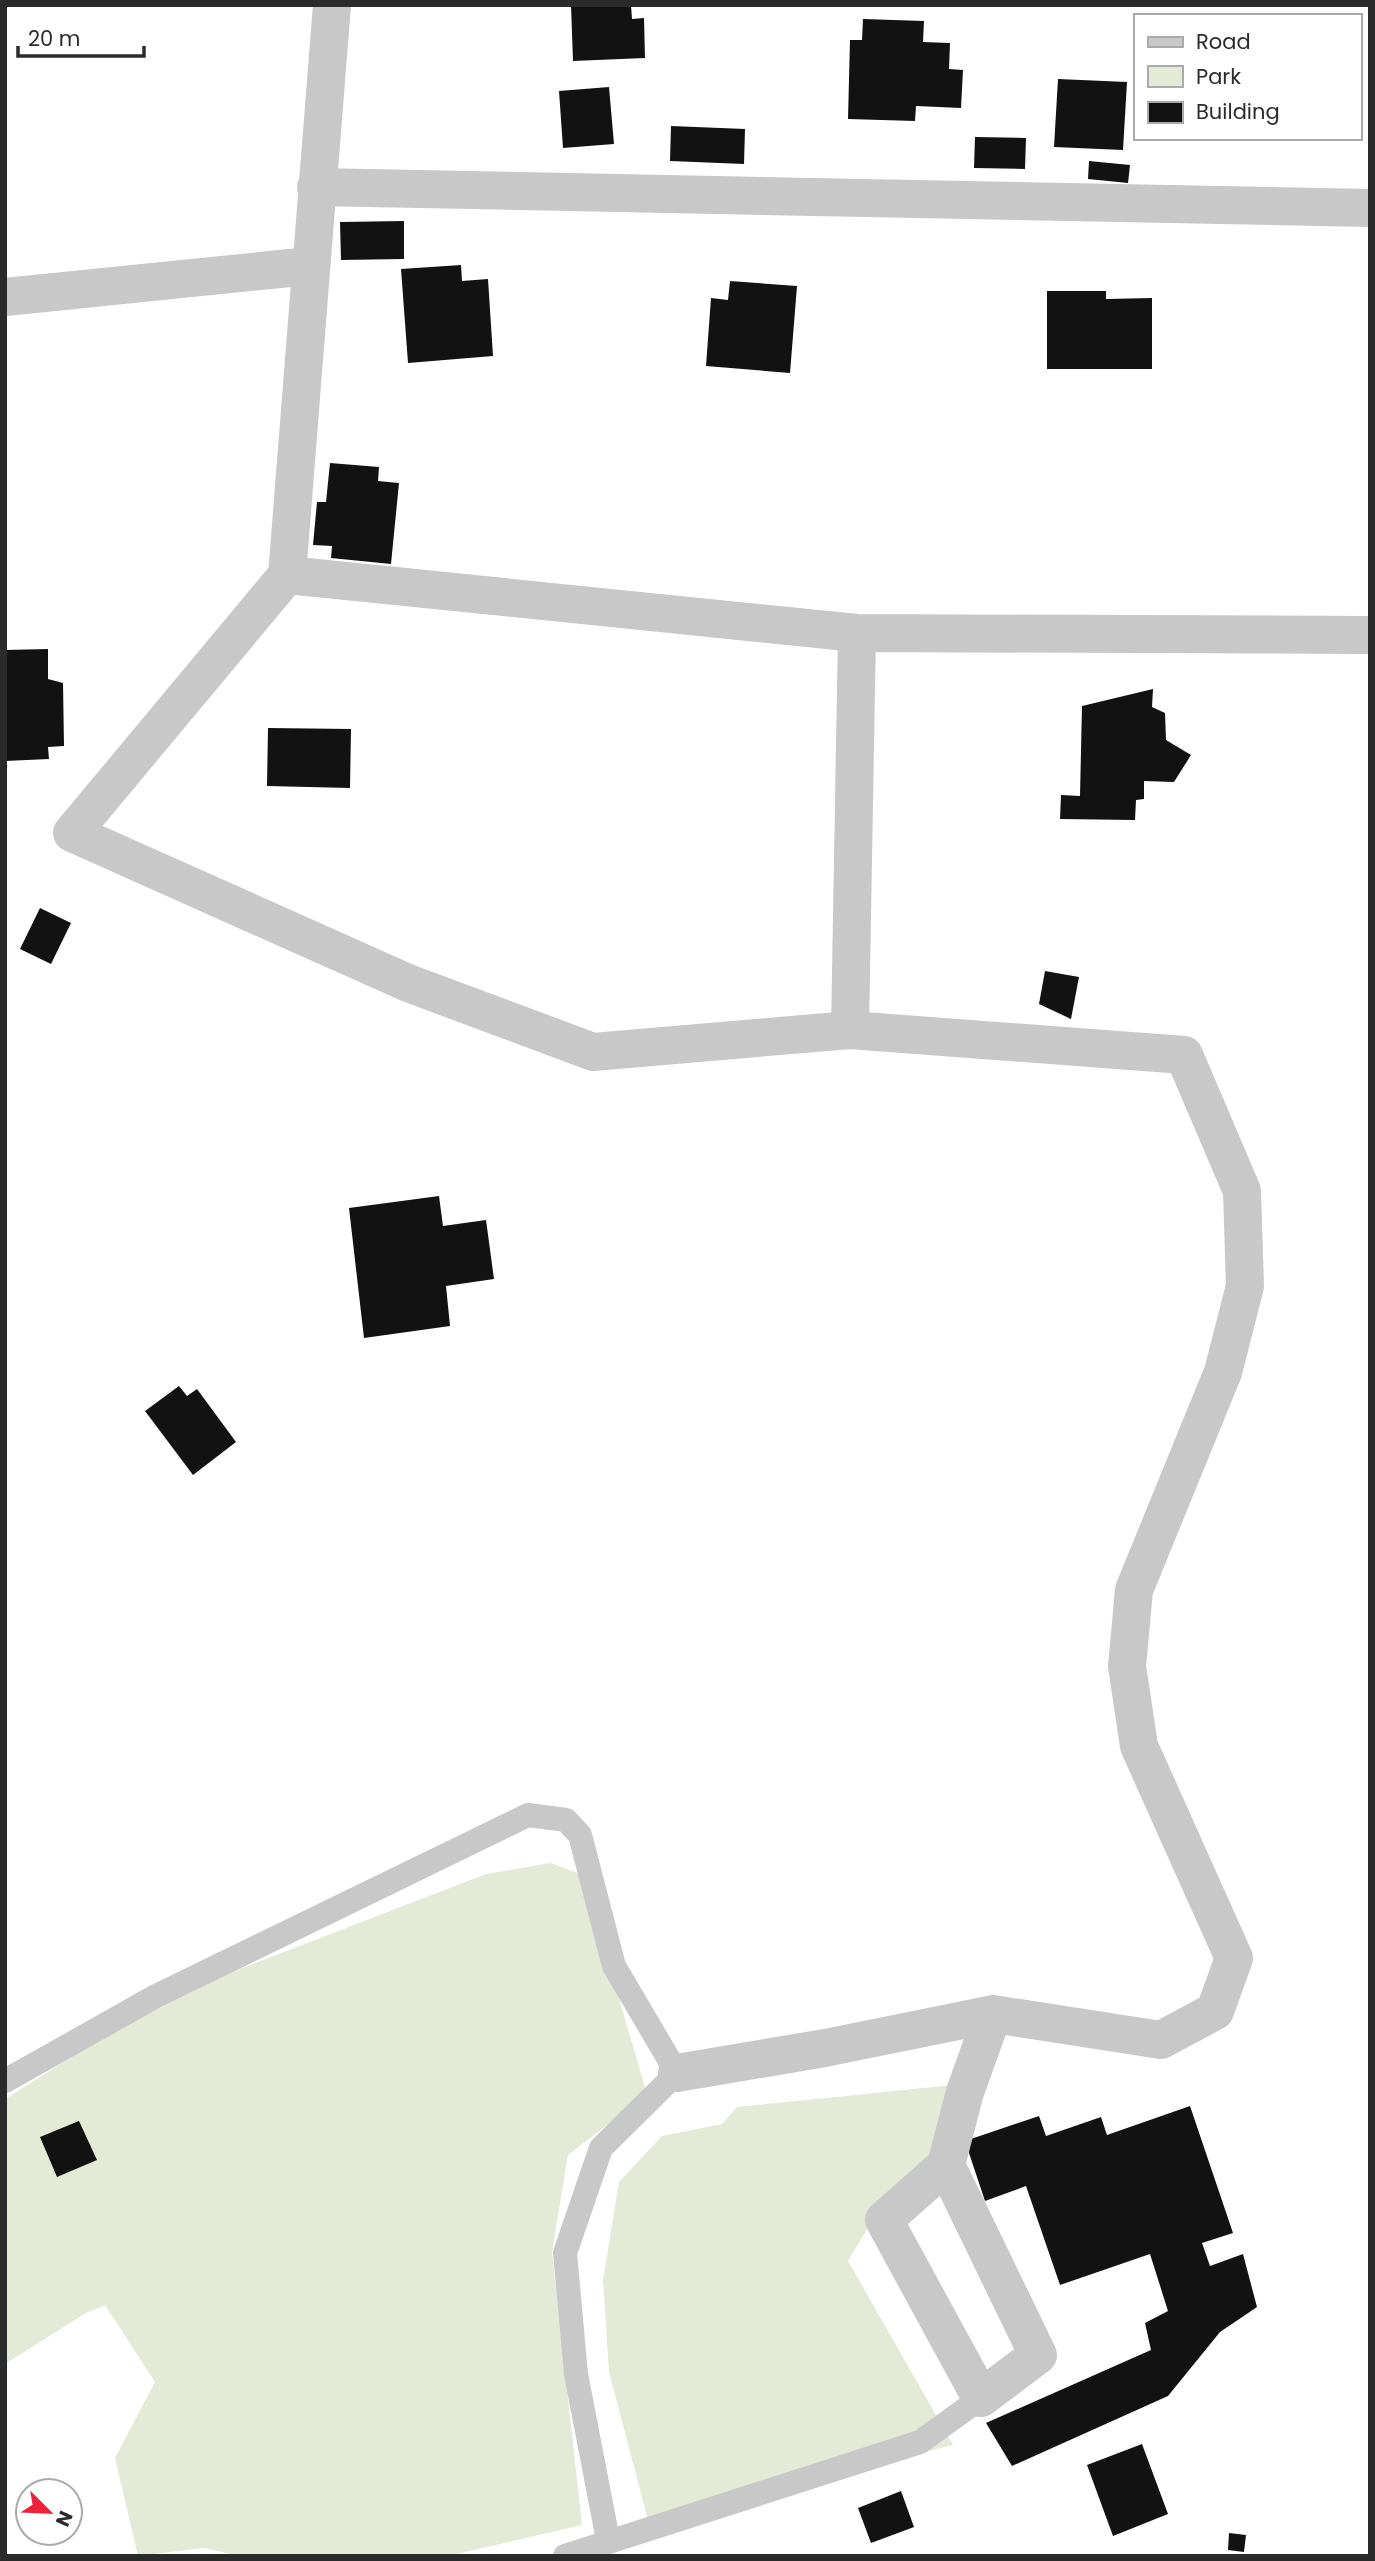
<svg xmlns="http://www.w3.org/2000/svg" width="1375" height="2561" font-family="Poppins,sans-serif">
<rect width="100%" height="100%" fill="#fff"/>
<path fill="#e3ebd7" d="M550 1863 583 1875 647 2094 568 2155 552 2252 582 2525 448 2556H240L204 2548 138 2556 115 2458 155 2382 105 2305 86 2313 5 2364V2099L167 1997 486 1874Z
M972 2083 953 2156 887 2196 848 2261 953 2445 648 2520 609 2372 603 2280 619 2182 662 2136 722 2124 737 2107Z"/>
<path fill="#121212" d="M571 5H631L632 19 644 18 645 58 573 61Z
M863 19 924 21 923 42 950 43 949 69 963 70 961 108 916 106 915 121 848 119 850 40H862Z
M1058 79 1127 82 1123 150 1054 147Z
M609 87 614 144 563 148 559 91Z
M671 126 745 129 744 164 670 161Z
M975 137 1026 138 1025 169 974 168Z
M1089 161 1130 165 1128 183 1088 179Z
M404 221V259L341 260 340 222Z
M461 265 462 281 488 279 493 356 408 363 401 269Z
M730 281 797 286 790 373 706 366 711 298 728 300Z
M1047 291H1106V299L1152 298V369H1047Z
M330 463 379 467 378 481 399 483 391 564 331 558 332 546 313 545 317 502H326Z
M48 649V679L63 683 64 746 48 747 49 759 5 761V650Z
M1153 689 1152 707 1165 713 1166 740 1191 755 1174 782 1144 781V799L1136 800 1135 820 1060 819 1061 795 1080 796 1082 706Z
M268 728 351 729 350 788 267 786Z
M40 908 71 923 51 964 20 949Z
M1045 971 1079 977 1071 1019 1039 1004Z
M439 1196 443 1226 486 1220 494 1279 446 1286 450 1326 364 1338 349 1208Z
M179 1386 187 1396 197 1389 236 1442 193 1475 145 1411Z
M1190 2106 1233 2233 1202 2243 1210 2266 1243 2254 1257 2307 1220 2332 1168 2396 1012 2466 986 2423 1151 2350 1145 2323 1168 2311 1150 2254 1060 2285 1026 2186 985 2201 965 2141 1039 2116 1046 2136 1101 2117 1107 2135Z
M79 2121 97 2160 57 2177 40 2137Z
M1142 2444 1168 2514 1113 2536 1087 2465Z
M901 2491 914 2527 871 2543 858 2508Z
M1229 2533 1246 2535 1244 2552 1228 2550Z"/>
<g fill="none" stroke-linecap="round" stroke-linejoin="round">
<path stroke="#c8c8c8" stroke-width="24" d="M5 2081 156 1996 528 1815 566 1820 580 1835 614 1966 677 2073 601 2148 565 2253 576 2374 608 2540
M565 2556 920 2442 981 2398"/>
<path stroke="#c8c8c8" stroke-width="38" d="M332 5 287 575 72 833 408 983 593 1052 850 1030 1184 1055 1242 1191 1245 1286 1223 1372 1134 1590 1127 1666 1139 1746 1234 1958 1215 2011 1161 2040 993 2014 825 2048 677 2073
M316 187 1370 208
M5 297 310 266
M287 575 857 633 1370 635
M850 1030 857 633
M946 2165 884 2220 981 2398 1038 2355 946 2165 965 2092 993 2014"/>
</g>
<rect width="1375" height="2561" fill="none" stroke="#2b2b2b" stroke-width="14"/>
<rect x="1134" y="14" width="228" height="126" fill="#ffffff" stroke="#aaaaaa" stroke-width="2"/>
<rect x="1148" y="37" width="35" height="10" fill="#c8c8c8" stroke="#aaaaaa" stroke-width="2"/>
<text x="1196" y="49" font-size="21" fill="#2b2b2b">Road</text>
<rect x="1148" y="66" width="35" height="21" fill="#e3ebd7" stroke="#aaaaaa" stroke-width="2"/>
<text x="1196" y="84" font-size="21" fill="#2b2b2b">Park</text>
<rect x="1148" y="102" width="35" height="21" fill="#121212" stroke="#aaaaaa" stroke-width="2"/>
<text x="1196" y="119" font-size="21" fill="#2b2b2b">Building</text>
<g transform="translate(49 2512) rotate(114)"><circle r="33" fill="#ffffff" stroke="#aaaaaa" stroke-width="2"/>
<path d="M0-5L12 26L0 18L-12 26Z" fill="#ef213b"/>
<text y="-10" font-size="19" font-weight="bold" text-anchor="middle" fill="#2b2b2b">N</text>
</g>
<path d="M18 46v10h126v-10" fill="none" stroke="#2b2b2b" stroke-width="3.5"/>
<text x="28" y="46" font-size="21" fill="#2b2b2b" stroke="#ffffff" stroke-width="5" paint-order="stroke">20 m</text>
</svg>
